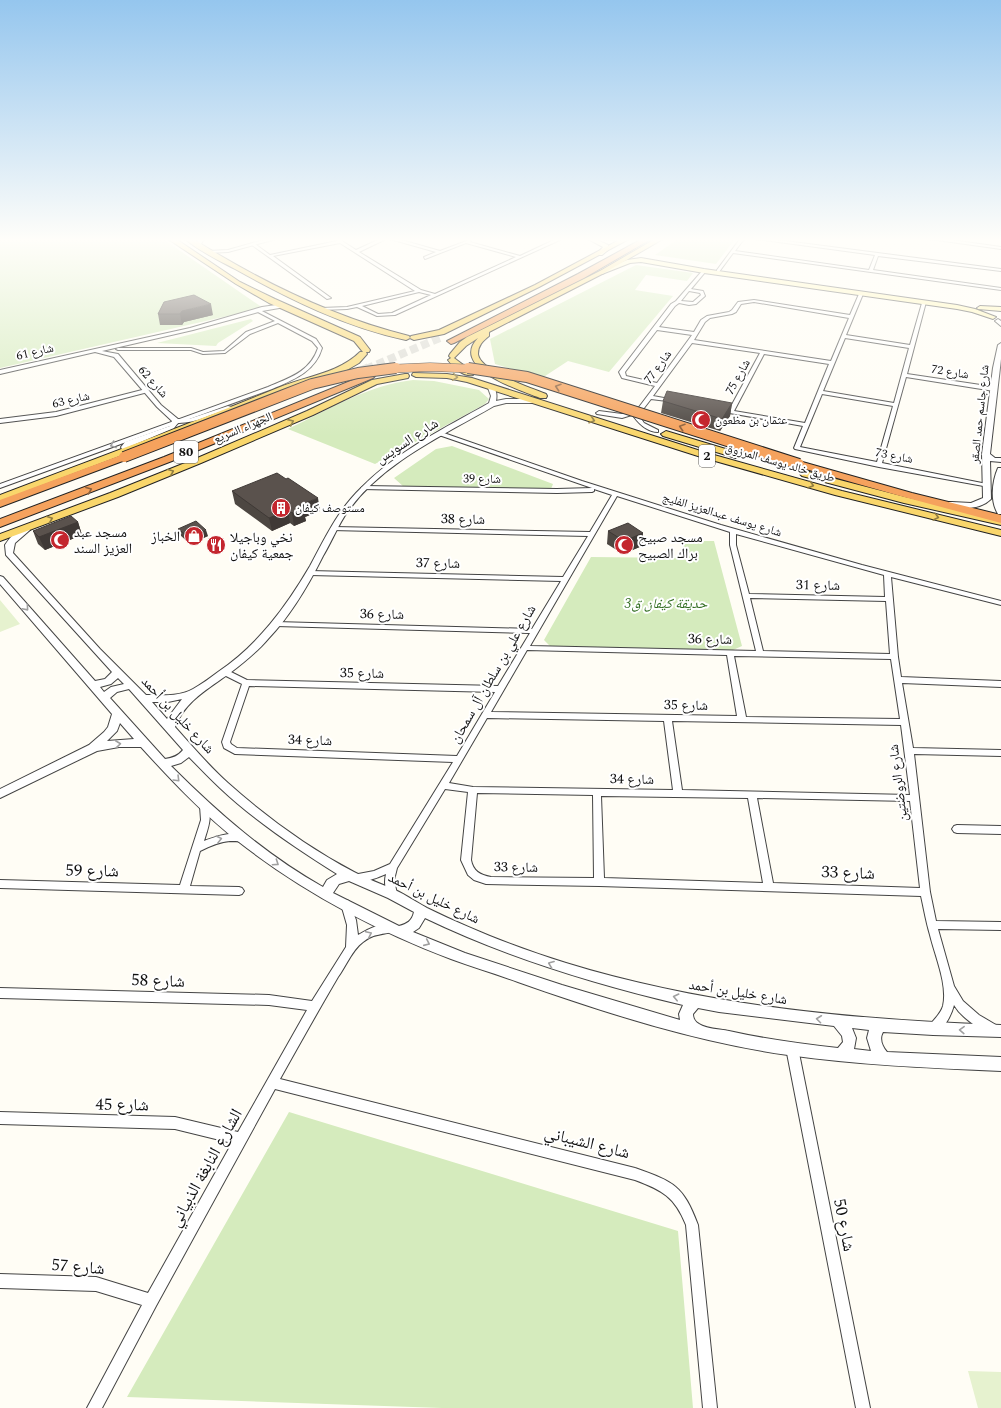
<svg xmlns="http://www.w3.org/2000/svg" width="1001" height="1408" font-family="Spectral,'Noto Naskh Arabic',serif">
<rect width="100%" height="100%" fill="#fffdf5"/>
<path fill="#d5ebbd" d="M0 239H163L263 308 0 368Z
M678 239H735L716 264 655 255Z
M636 265 693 273 687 281 646 275 635 290 673 296 609 372 568 361 542 378 495 364 490 339Z
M251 319 253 321 218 343 216 346 157 343Z
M413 380 434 381 479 390 489 399 485 404 375 464 288 429C328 410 368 385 413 380Z
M452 446 553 484 551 489 404 487 394 478 436 449Z
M682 541H714L742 646 733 650 550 646 544 640 591 557 687 558Z
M289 1112 678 1231 693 1408H442L127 1397Z"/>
<path fill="#e6f2cf" d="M0 600 20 624 0 632Z
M968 1371 1001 1372V1408H978Z"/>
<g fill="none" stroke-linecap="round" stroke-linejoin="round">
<path stroke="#dbdad3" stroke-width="8" stroke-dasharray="8 4" stroke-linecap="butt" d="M366 369 442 337"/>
<path stroke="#dbdad3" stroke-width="10" stroke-dasharray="10 5.5" stroke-linecap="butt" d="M360 372 369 368"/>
<g stroke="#444" stroke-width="2">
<path id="minor" d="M199 239H204L199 247H197V242Z
M334 239H339L356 250 380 239H386L359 252 421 290 435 294 516 257 466 243 425 259 424 257 436 252 390 239H398L440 251 469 240 471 241 470 242 520 256 556 239H562L395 315 377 316 357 307 347 309 321 310 319 309 321 308 347 307 415 291 340 243 273 256 331 298 327 299 252 245 255 244 270 255 337 241ZM419 292 431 295 392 313 378 314 362 306Z
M740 239H744L735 251 869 270 875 255 756 239H770L1001 269V271L878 256 873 270 1001 288V290L733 253 719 272H717V270Z
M930 239H944L1001 247V249Z
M703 270 706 271 691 289 703 291 705 296 696 304 689 305 679 303 675 306 659 327 694 332 701 320 707 316 729 312 732 310 738 302 754 300 850 315 859 294 861 293 863 294 846 335 910 345 922 303 926 302 907 374 994 387 997 389 994 391 906 377 882 463 987 484 990 486 989 487 879 467 795 449 794 448 803 426 718 411 717 410 720 408 729 410 760 353 692 343 653 396 675 400V402L651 399 641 412 640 417 644 423 658 430V432C648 432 640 425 634 417L635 414 622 418 597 414 596 413 599 411 622 414 636 411 655 386 622 378 619 372 671 304 676 301ZM689 291 700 293 701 295 693 302 681 301ZM754 302 849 318 831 361 694 340 705 322 710 318 732 314 736 312 741 304ZM657 330 692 335 657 383 626 376 625 372ZM845 338 909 348 894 403 823 391ZM764 354 829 364 805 423 734 411ZM822 394 893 406 877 462 800 447Z
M258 309 316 339 322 348C315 372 293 380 272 389L0 488V484L268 387C289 378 310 372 318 348L312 341 278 323 250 334 225 353 203 354 191 350H118L116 349 118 348H191L203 352 224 351 246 332 275 321 256 311V310Z
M146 389 149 391 148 392 56 416 0 423V419L56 412Z
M441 432 582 481 721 525 862 565 1001 601V605L891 577 898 657 901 677 1001 681V687L902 683 913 748 1001 750V756L914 754 930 892 936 921 1001 922V930L938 929 954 986 963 1001 979 1015 996 1025 997 1029 996 1033 992 1034C978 1029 961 1017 954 1005 951 1016 944 1030 933 1034L929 1033 928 1029C931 1021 940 1016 943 1006 948 985 935 956 930 935 926 922 924 909 921 896L599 886 486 884 474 880 468 875 461 860 468 792 445 789 397 868 394 880 397 894 395 897 392 898 389 897C385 890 384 882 386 874 377 878 362 884 353 881L351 878 353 875 374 871 390 864 453 762 235 754 224 748 222 742 242 684 222 674 221 672 225 669 247 680 498 686 530 633 276 626 272 624 276 622 532 629 561 581 310 575 307 573 310 571 563 577 588 536 332 530 331 529 334 527 590 532 612 495 594 489V491L592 492 557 493 362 489 361 488 364 486 557 489 592 488 439 435V433ZM617 496 730 532V545L756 651 530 646ZM736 534 884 575 885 597 749 594 736 545ZM750 598 886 601 890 654 763 651ZM527 650 727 655 737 716 491 712ZM734 656 891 659 900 719 746 717ZM249 686 495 692 457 756 237 748 231 744 230 742ZM487 718 664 721 673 790 473 787 449 783ZM672 721 901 725 910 795 682 790ZM477 793 593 795 594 878 491 877C480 875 473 871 471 860ZM601 796 748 798 763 883 604 878ZM757 798 910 801 920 888 773 883Z
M204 803 207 804C213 816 208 828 204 841 217 836 232 831 246 835L248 838 246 841C241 842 236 841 230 841 219 842 210 846 200 851L190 886 239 887 242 888 244 891 242 894 239 895 0 888V880L180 885 201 820 200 806 201 804Z
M957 825 1001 826V834L957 833 954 832 952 829 954 826Z
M346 900 349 901 356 920 358 935C368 929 383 921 395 925L396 928 395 931C383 935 374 933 363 942 352 950 346 966 338 977 318 1011 299 1045 280 1079L635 1168C674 1182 683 1185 698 1225L717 1408H703L686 1225C675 1197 662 1190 635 1180L275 1089 156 1306 102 1408H87L142 1305 96 1291 0 1288V1274L96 1277 148 1293 232 1143 175 1129 0 1124V1112L175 1117 238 1132 307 1010 269 1005 0 998V988L269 995 312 1001 346 947 347 925 341 904 343 901Z
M792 1043 796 1044 798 1048 870 1408H856L786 1048 788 1044Z"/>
</g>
<g stroke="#444" stroke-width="2">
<path id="tertiary" d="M267 239H276L228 252 207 253 205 252 207 251 228 250Z
M283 304 285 305V307L262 311 193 330 102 351 118 354 161 405 178 419H189L228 406 239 409C235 412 232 410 227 410 209 414 198 423 178 423L174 428 131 446 129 447 130 450 126 452H123L121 447 125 442 170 426 172 421 157 407 114 357 95 352 0 374V370L190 328 262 307Z
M998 319 1001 321V326L995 321Z
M1001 343V359L990 454 995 458H1001V462L990 461 991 499C980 510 963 509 949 506V502H952L971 503 983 498 982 454 993 368 998 345Z
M491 386C497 388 497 396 496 401L506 399H532L535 401 532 403H506L494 406C444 435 383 462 348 511 338 525 332 541 323 556 308 586 291 615 268 639 257 652 243 663 230 673 208 689 185 701 175 727 192 746 209 766 228 783 266 817 309 848 354 872 367 879 382 884 395 890 406 895 416 902 427 908 470 929 520 949 566 963 706 1006 855 1020 1001 1025V1037L933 1035 883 1032C879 1039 882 1046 887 1052L1001 1057V1071C930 1068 859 1065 788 1055 696 1042 606 1013 518 982 496 974 473 967 451 959 375 930 303 892 239 842 203 814 171 780 141 747H119L97 751 0 798V789L89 745 104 732 108 727 112 714 0 584V576L3 577 95 681 105 679 112 672 6 555 5 545C10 537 20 525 30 526V530L15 543 13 553 100 649 146 695C161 695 179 697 193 689 202 684 210 678 218 672 258 645 286 607 310 566 325 538 338 510 361 488 397 451 445 428 489 403L491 396 488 388ZM118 678 124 684 111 687 104 692 100 687 111 684ZM129 689 183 750C178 756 173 758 165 759L110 698 117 692ZM182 699 167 719 152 702H168ZM120 723 134 739 107 741 117 731ZM189 757C199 767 209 778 220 788 255 821 296 848 337 874L327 880 323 887C266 855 217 812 171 766L181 763ZM349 881 388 898 414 912C412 921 407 924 399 926L333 893 339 884ZM425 918C508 958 594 984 683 1005L679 1014 680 1020 562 985 465 953 413 932 419 928ZM698 1008 719 1012 834 1026 842 1036 843 1042 838 1048C801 1044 765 1039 729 1031 720 1029 707 1029 699 1024 695 1022 693 1018 693 1014ZM852 1028 869 1030 867 1038 871 1051 854 1049 856 1038Z
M998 468H1001V514H998C990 501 992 482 998 468Z"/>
</g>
<g stroke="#333" stroke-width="2">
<path id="secondary" d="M588 239H595L608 245V250L602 255H598L597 254 603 247Z
M604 239H623L621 241Z
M641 258 704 269 957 305 975 309 996 317 993 319 972 312 957 309 704 273 641 262 630 263 602 274 599 272 627 260Z
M980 306 1001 307V311L978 309 977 308Z"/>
</g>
<g stroke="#222" stroke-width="2">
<path id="primary" d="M168 239H176L240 282 275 299 360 337 370 350 369 352H363L354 341 269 303 236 284Z
M185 239H193C260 281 332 317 409 336L410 338 406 340C345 327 289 299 235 269 218 260 199 251 185 239Z
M621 239H629L539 287 444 334 414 340 410 338 411 336 439 330 535 285Z
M655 239H663L604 273 489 332V336C483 341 478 345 478 354 480 371 531 388 546 394L547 396 546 398H540C520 390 449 368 478 338L466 346 454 358 474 373 473 375C463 377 453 367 448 360L451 358 449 356 450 354 460 342 467 337 600 271Z
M360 352H366L367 354 359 363 347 370 288 390 239 411 0 501V495C94 459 188 425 280 387 307 376 339 373 360 352Z
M413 373 447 374 472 378 707 453 842 491 1001 530V536L835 495 701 457 467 382 447 378 416 377 412 375Z
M405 374H408L409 376 408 378 377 384 313 415 201 463 118 497 0 541V534L110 493 195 459 307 411 372 380Z
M666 431 739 453 741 455 736 458 663 436 661 434Z
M805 471 905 497 1001 519V525L904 503 802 476 800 474Z"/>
</g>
<g stroke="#222" stroke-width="2">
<path id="motorway" d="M642 239H651L584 278 454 343 451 344 447 341 578 274Z
M370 373 373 374 375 376 373 378 172 461 0 527V519L164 457Z
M124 454 129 457 128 459 0 507V500Z
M799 461 912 493 1001 515V523L904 497 795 466 794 464Z"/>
</g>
<use href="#minor" fill="#fff" fill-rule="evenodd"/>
<use href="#tertiary" fill="#fff" fill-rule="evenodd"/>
<use href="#secondary" fill="#fff6b0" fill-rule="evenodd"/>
<use href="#primary" fill="#f9d66b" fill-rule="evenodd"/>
<use href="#motorway" fill="#f5a25d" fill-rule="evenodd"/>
<g stroke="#222" stroke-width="9" stroke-linecap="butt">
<path id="motorway-bridge-far1" d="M385 369 430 367 480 369"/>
</g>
<g stroke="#222" stroke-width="12" stroke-linecap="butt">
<path id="motorway-bridge" d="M468 368 527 377 799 464
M124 457 312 384 358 373 396 368"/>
</g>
<use href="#motorway-bridge-far1" stroke="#f5a25d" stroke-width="8"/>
<use href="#motorway-bridge" stroke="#f5a25d" stroke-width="10"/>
</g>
<path fill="#4d4742" d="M164 302 213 315 184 322 182 325H160L158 314Z
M663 401 732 403 730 416 720 431 661 413Z
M286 479 320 511 305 517 306 521 294 526 290 523 272 531 235 504 232 491Z
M78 522 82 535 45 550 38 544 33 531Z
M178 529 208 536 190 544 180 535Z
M608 531 643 533 642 546 623 554 607 544Z"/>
<path fill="#3f3936" d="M211 304 213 315 184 322 182 325 180 314 182 311Z
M732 403 730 416 720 431 722 419Z
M318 498 320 511 305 517 306 521 294 526 292 513 300 505Z
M288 510 290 523 272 531 269 518Z
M78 522 82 535 45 550 39 537Z
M206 530 208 536 190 544 189 537Z
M643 533 642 546 623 554 624 541Z"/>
<path fill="#5a524d" stroke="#3f3936" d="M194 295 211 304 182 311 180 314H158L164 302Z
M667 391 732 403 722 419 663 401Z
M277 473 286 479 288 478 318 498 300 505 303 507 292 513 288 510 269 518 232 491Z
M71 516 78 522 39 537 33 531Z
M196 521 206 530 189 537 178 529Z
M628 523 643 533 624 541 608 531Z"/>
<defs><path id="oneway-chevron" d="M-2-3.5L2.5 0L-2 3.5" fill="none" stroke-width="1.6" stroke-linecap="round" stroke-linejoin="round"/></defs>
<g stroke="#917d42">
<use href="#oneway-chevron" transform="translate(455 377) rotate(8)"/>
<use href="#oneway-chevron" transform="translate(592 420) rotate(18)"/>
<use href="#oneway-chevron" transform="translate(291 422) rotate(-24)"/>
<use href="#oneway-chevron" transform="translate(171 472) rotate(-22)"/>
<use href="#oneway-chevron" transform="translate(811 485) rotate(16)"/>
<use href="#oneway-chevron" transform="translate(936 517) rotate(14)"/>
<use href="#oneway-chevron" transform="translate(50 519) rotate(-20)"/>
</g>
<g stroke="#8e613b">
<use href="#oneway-chevron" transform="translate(558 387) rotate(-162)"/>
<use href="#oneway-chevron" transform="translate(682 427) rotate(-162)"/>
<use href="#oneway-chevron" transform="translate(89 490) rotate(-21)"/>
</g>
<g stroke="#a0a0a0">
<use href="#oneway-chevron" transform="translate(113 445) rotate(160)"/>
<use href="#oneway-chevron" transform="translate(26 608) rotate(49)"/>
<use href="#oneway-chevron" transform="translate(118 744) rotate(-6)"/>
<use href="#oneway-chevron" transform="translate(177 779) rotate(45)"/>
<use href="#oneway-chevron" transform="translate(219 839) rotate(-14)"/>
<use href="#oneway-chevron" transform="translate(276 863) rotate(34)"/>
<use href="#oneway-chevron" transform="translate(369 934) rotate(-25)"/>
<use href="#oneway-chevron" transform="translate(427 943) rotate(24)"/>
<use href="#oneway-chevron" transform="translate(551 964) rotate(-159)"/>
<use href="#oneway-chevron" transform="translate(676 997) rotate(-167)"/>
<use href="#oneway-chevron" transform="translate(819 1019) rotate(-173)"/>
<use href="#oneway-chevron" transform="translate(962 1030) rotate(-178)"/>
</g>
<linearGradient id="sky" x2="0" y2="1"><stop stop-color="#95c6ee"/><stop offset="0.55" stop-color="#fffefa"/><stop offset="1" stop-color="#fffefa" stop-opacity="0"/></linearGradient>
<rect width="1001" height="436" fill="url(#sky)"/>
<defs>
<g id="mosque-disc" transform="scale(1)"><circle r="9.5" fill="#c4262e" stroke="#fff"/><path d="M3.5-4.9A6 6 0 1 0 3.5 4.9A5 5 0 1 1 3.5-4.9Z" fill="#fff"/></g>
<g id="building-disc" transform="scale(1)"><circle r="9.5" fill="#c4262e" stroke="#fff"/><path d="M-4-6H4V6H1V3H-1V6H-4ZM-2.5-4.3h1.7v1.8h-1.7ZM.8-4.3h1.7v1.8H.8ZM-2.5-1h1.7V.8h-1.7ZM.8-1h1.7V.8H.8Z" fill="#fff"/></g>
<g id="shop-disc" transform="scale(1)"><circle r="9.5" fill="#c4262e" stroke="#fff"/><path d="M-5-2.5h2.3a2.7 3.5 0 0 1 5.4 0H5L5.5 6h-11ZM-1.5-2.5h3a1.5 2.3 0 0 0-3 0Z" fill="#fff"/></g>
<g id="restaurant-disc" transform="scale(1)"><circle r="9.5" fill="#c4262e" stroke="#fff"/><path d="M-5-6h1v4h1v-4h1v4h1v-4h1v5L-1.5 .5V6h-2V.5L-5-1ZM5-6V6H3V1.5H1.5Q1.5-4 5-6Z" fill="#fff"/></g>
</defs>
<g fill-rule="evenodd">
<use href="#mosque-disc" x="701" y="420"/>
<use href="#building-disc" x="281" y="508"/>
<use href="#shop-disc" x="194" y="536"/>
<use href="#mosque-disc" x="60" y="540"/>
<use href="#restaurant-disc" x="216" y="545"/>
<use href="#mosque-disc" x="624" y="545"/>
</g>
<g text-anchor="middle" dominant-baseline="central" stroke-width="4" stroke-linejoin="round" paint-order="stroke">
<g font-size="12" fill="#111" stroke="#fff">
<text transform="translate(35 352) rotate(-13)">شارع 61</text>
<text transform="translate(658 367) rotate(-54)">شارع 77</text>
<text transform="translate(950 372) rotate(9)">شارع 72</text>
<text transform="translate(738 377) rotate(-61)">شارع 75</text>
<text transform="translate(153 382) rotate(48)">شارع 62</text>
<text transform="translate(71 400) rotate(-13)">شارع 63</text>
<text transform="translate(980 414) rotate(-84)">شارع جاسم حمد الصقر</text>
<text transform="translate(243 428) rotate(-23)">الجهراء السريع</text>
<text transform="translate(894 456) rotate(11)">شارع 73</text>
<text transform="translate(780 463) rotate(16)">طريق خالد يوسف المرزوق</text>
<text transform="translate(482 479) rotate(1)">39 شارع</text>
<text transform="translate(722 515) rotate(17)">شارع يوسف عبدالعزيز الفليج</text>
</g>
<g font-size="12" fill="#111" stroke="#fff" text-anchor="start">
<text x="715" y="420">عثمان بن مظعون</text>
<text x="295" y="508">مستوصف كيفان</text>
</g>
<g fill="#fff" stroke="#585858" stroke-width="1">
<rect x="174" y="441" width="24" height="22" rx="3"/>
<rect x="699" y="445" width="16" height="22" rx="3"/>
</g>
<g font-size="13" font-weight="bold" fill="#111">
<text x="186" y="452">80</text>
<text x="707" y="456">2</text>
</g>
<g font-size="14" fill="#111" stroke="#fff">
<text transform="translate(407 441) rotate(-33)">شارع السويس</text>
<text transform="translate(463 519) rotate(1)">شارع 38</text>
<text transform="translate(438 563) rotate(1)">شارع 37</text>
<text transform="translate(818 585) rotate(1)">شارع 31</text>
<text transform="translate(382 614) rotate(1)">شارع 36</text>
<text transform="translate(710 639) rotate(1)">شارع 36</text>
<text transform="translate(362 673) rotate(1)">شارع 35</text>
<text transform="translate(493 674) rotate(-60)">شارع علي بن سلطان آل سمحان</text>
<text transform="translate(686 705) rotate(1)">شارع 35</text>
<text transform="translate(178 715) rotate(47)">شارع خليل بن أحمد</text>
<text transform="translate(310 740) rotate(2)">شارع 34</text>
<text transform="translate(632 779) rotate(1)">شارع 34</text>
<text transform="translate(898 783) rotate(-97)">شارع الروضتين</text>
<text transform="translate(516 867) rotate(1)">شارع 33</text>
<text transform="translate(434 898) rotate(26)">شارع خليل بن أحمد</text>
<text transform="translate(738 992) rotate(9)">شارع خليل بن أحمد</text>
</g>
<g font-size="14" fill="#111" stroke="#fff" text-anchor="start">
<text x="74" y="532">مسجد عبد<tspan x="74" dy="16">العزيز السند</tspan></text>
<text x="180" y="536" text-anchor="end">الخباز</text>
<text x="230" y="537">نخي وباجيلا<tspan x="230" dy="16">جمعية كيفان</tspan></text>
<text x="638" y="537">مسجد صبيح<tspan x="638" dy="16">براك الصبيح</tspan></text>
</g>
<g font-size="14" font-style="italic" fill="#2f6b1f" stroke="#fff">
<text x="666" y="603">حديقة كيفان ق3</text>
</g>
<g font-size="17" fill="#111" stroke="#fff">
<text transform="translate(92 871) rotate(1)">شارع 59</text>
<text transform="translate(848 873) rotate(2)">شارع 33</text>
<text transform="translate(158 981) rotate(2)">شارع 58</text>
<text transform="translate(122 1105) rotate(1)">شارع 45</text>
<text transform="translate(587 1143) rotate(14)">شارع الشيباني</text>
<text transform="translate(206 1168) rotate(-61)">الشارع النابغة الذبياني</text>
<text transform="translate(844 1225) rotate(79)">شارع 50</text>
<text transform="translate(78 1267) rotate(5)">شارع 57</text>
</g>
</g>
</svg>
